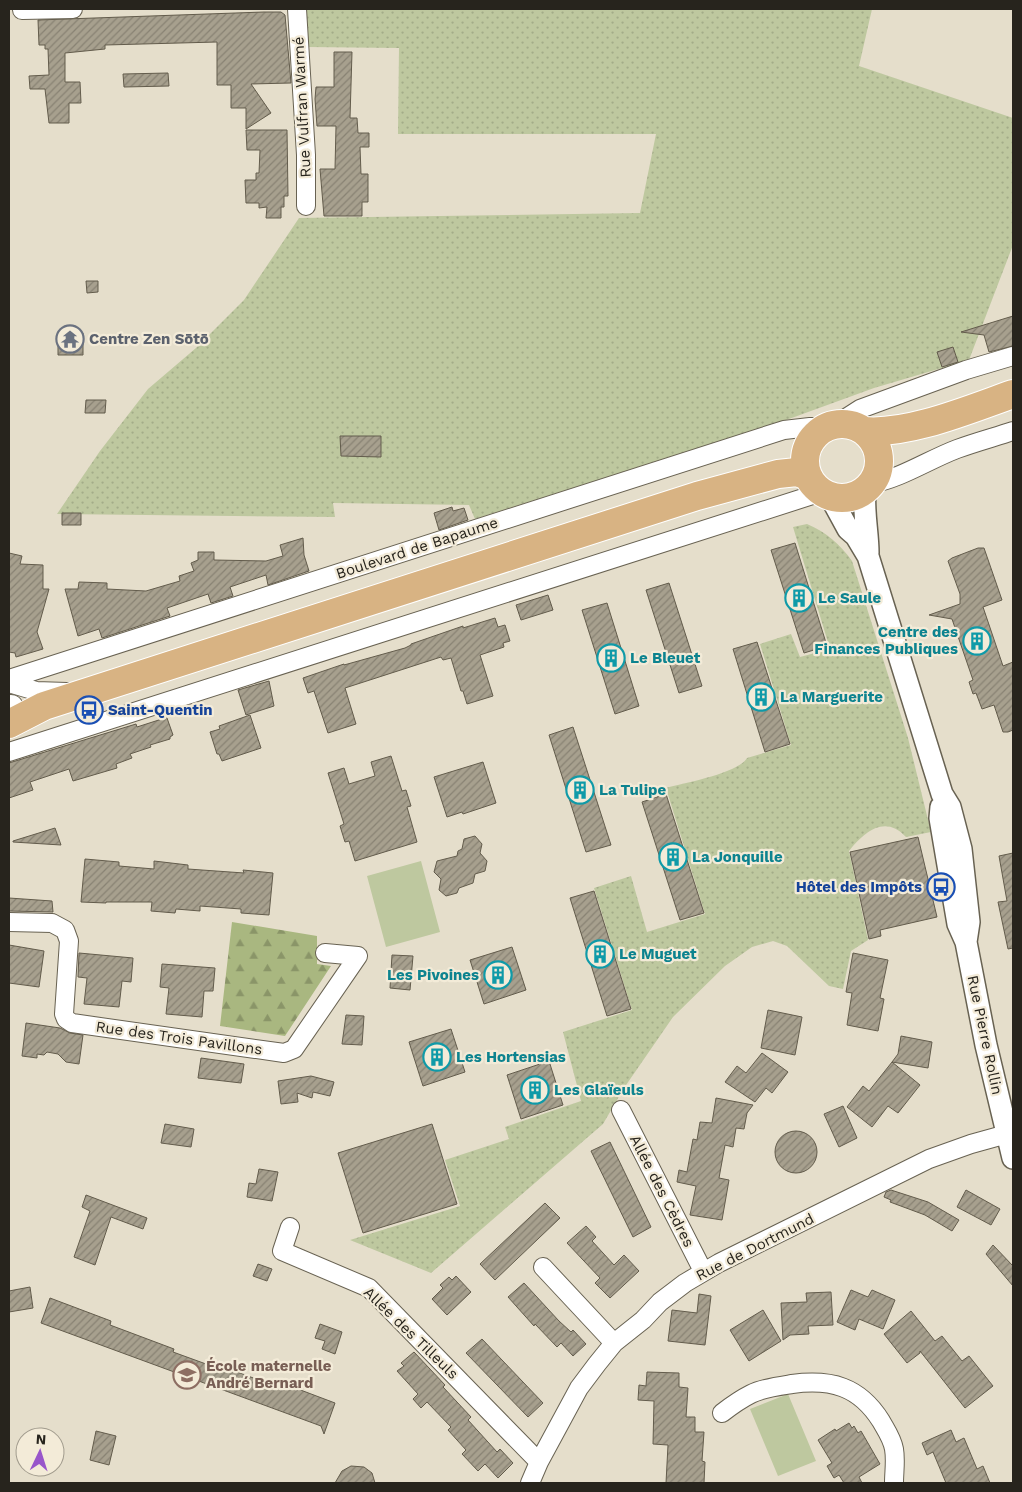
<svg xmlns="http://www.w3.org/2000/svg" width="1022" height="1492" font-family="'Work Sans',sans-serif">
<defs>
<pattern id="forest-firs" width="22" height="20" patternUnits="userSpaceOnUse" patternTransform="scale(1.25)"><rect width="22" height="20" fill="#a9b780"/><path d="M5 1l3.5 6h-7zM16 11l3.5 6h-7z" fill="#8a9568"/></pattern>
<pattern id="park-dots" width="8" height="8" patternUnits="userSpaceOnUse" patternTransform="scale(1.25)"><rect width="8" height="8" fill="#bec89f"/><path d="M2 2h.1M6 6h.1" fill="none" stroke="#a3ac88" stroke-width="1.8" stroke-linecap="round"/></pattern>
<pattern id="building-hatch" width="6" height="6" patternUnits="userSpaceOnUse" patternTransform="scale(1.25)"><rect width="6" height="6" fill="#a7a08e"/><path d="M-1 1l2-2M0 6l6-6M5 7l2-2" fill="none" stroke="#888273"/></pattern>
</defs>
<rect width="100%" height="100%" fill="#e5decb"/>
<path fill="#bec89f" d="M421 861 440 932 386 947 367 876Z
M788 1394 816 1461 778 1476 750 1409Z"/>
<path fill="url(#forest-firs)" d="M232 922 317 936V964L331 966 285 1036 220 1026Z"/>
<path fill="url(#park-dots)" d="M306 9H872L859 66 1013 118V245L969 360 874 388 778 423 475 519 469 505 333 503 335 517 57 514 100 451 148 389 196 348 244 300 299 218 640 213 656 134H398L399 48 308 47Z
M807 524C826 532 840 544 852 561L908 738 931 832 906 837C885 814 864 832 849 851L868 940 851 951 843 989 829 986 787 946 773 941 752 947 725 966 673 1017 624 1088 603 1124 431 1273 350 1240 460 1206 445 1160 509 1139 505 1127 581 1101 563 1032 632 1010 594 888 631 876 647 932 705 914 666 788C684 783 739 773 747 758L791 745 760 644 791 634 800 657 830 649 793 527Z"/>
<path fill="url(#building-hatch)" stroke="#635c4c" d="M264 12H281L285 15 291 83 251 84 271 113 246 129V108H231V85H217V42L105 45V49L65 53V82H80L81 103H69V123H49L45 89H30L29 76 49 75 48 49H45V45H39L38 20Z
M334 52H352L350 118H357L358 133H369V147H360L361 174H368V202H362V216H324L320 169H335L336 126H317L315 99 316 87H334Z
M168 73 169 86 124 87 123 74Z
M246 130H287L288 196H284V207H281V218H266L267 207 259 208V203H246L245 180H256V173H259L260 150H247Z
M86 281H98V292L87 293Z
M1013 316V346L989 352 984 335 961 332Z
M58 333H83V355H58Z
M953 347 958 362 942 367 937 352Z
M86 400H106L105 413H85Z
M340 436H381V457L341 456Z
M452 507 453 511 464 508 468 520 439 530 434 513Z
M62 513H81V525H62Z
M303 538 304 555 309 571 268 585 266 575 230 587 233 596 211 603 208 594 167 608 170 616 102 638 99 629 78 636 65 589H78L79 582 107 583V589L146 591 180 581 179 576 194 571 191 563 198 560V552H214V560L266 561 283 556 280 545Z
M795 543 827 646 804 653 771 550Z
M978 548H984L1002 600 983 607 1003 666 1013 662V730L1008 732H1003L994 705 982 709 976 693 973 694 969 682 973 680 952 619 929 615 960 604V594L948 561 952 558Z
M9 553 22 556 20 564 43 565V589H49L37 632 43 649 16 657 15 653 9 652Z
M669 583 702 686 679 693 646 590Z
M548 595 553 610 521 620 516 605Z
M607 603 639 706 615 714 582 610Z
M495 618 498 627 505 625 510 641 503 643 504 647 480 655 493 696 467 704 463 691H461L451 658 443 660 441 657 345 688 356 724 328 733 314 691 308 693 303 678 344 664V665L405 648 411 645V644L463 626V628Z
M757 642 790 744 765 752 733 649Z
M269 681 274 706 246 715 238 690Z
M250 715 261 748 222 761 219 754H217L210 732 220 729 219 726Z
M165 718H167L173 735 170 737V739L150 745 151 747 130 754 132 758 116 764 117 768 73 781 69 769 30 782 33 790 9 798V763L136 724 137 727Z
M573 727 611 845 586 852 549 735Z
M391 756 402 791 406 790 411 806 407 807 417 842 355 861 349 841 345 842 340 826 344 824 328 773 344 768 349 784 375 776 371 762Z
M483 762 496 803 463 814 462 812 447 817 434 777Z
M666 794 704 913 680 920 642 802Z
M55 828 61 845 13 842V841Z
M475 836 482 844 480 853 487 861 485 871 475 874 473 883 459 888 457 893 446 896 439 890 441 879 434 872 437 861 457 856 458 851 462 849 464 839Z
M918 837 937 917 880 930 881 936 869 939 850 852Z
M1013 853V948L1008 949 998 902 1007 901 999 856Z
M85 859 119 862V866L154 869V861L188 865V869L244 873 243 870 273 873 269 915 241 913V909L200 906V911L176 909 175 913 151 911 152 902H106V903L81 902Z
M594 891 631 1009 607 1016 570 898Z
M9 898 52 901 53 912 9 911Z
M9 945 44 951 39 987 9 983Z
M512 947 526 990 484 1004 470 960Z
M79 953 133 958 131 982 122 981 119 1007 84 1004 87 978 78 977Z
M853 953 888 960 880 998 884 999 878 1031 847 1025 852 993 846 992Z
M392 955 413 956 410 990 390 988Z
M162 964 215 968 213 991H204L202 1017 166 1014 169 988 160 987Z
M768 1010 802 1017 795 1055 761 1048Z
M346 1015 364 1016 362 1045 342 1044Z
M26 1023 60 1028 70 1033 83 1035 79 1064 66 1062 58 1054 47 1052 44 1055 37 1054V1058L22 1056Z
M451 1029 465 1072 423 1086 409 1042Z
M901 1036 932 1042 928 1068 892 1062 898 1054Z
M762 1053 788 1072 772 1093 766 1088 755 1102 725 1082 737 1066 746 1073Z
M201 1058 244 1064 241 1083 198 1078Z
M549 1061 563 1105 521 1119 507 1075Z
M892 1062 920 1085 898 1113 888 1106 872 1127 847 1107 863 1086 869 1091Z
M311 1076 334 1082 330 1096 313 1092 312 1098 297 1093 298 1102 281 1104 278 1081Z
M716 1098 753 1105 747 1113 744 1129 736 1128 733 1147 725 1145 719 1178 729 1180 722 1220 690 1215 696 1186 677 1182 679 1170 687 1172 693 1139 697 1140 700 1122 712 1123Z
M843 1106 857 1138 839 1147 824 1114Z
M165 1124 194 1129 191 1147 161 1143Z
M432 1124 457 1204 363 1233 338 1153Z
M775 1152a21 21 0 1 1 42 0a21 21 0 1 1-42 0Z
M610 1142 651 1227 633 1237 591 1151Z
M259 1169 278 1172 272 1201 247 1197 249 1183 256 1184Z
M891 1190 928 1202 959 1220 952 1231 925 1215 890 1202 891 1200 884 1197 886 1192Z
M966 1190 1000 1209 991 1225 957 1207Z
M86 1195 147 1218 143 1229 111 1217 95 1265 74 1257 90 1211 82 1207Z
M545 1203 560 1218 495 1280 480 1264Z
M586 1226 596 1237 592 1241 614 1265 624 1255 639 1271 610 1298 595 1283 600 1278 567 1243Z
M993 1245 1013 1266V1286L986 1254Z
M258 1264 272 1269 267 1281 253 1276Z
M456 1276 471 1292 447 1315 432 1299 443 1288 440 1285 449 1277 452 1280Z
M524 1283 559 1321 571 1332 573 1330 586 1344 573 1356 561 1343 557 1347 535 1324 534 1326 508 1297Z
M30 1287 33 1308 9 1312V1291Z
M851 1290 868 1297 872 1290 895 1300 883 1329 859 1319 855 1330 837 1322Z
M831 1292 833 1325 808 1326 809 1334 790 1335 783 1340 781 1303 807 1302 806 1293Z
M699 1294 711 1296 705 1345 668 1341 672 1310 697 1313Z
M50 1298 111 1321 110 1325 174 1349 173 1352 206 1364 208 1361 272 1385 274 1380 335 1403 324 1434 321 1426 41 1323Z
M763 1310 781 1341 749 1361 730 1330Z
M911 1311 935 1341 942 1336 962 1361 969 1356 993 1386 965 1408 920 1351V1353L907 1363 884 1334Z
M320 1324 342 1332 335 1354 322 1349 325 1341 315 1338Z
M482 1339 543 1403 528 1417 466 1353Z
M414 1352 445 1385 443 1387 471 1417 468 1420 497 1452 500 1449 513 1463 498 1478 485 1464 478 1471 462 1454 466 1450 448 1430 451 1427 427 1402 421 1408 413 1399 418 1394 397 1371 404 1366 401 1363Z
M647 1372 679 1373V1387L688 1388 686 1417H695V1432H704L702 1461 705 1462 704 1483H666L668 1445 653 1444 654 1401 638 1400 639 1385 646 1386Z
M849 1423 852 1428 854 1426 858 1433 861 1431 880 1464 859 1477 862 1483H844L839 1475 834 1478 827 1466 832 1463 818 1440 835 1429 836 1431Z
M951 1430 956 1442 964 1438 977 1469 983 1466 990 1483H946L933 1452 927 1455 922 1443Z
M96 1431 116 1436 109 1465 90 1460Z
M351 1466 364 1467 372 1473 375 1483H335L342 1471Z"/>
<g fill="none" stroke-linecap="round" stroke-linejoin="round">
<g stroke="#686252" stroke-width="20">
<path id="minor" d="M297 9 306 155V206
M22 10 73 9
M842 424 846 418 860 409 966 370 1013 356
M871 484C902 478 928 460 957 449 976 442 995 437 1013 431
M9 679 784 430 810 427H827
M9 683 36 691 67 692
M9 752 822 492
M9 922 52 923 65 930 69 941 64 1014 66 1019 72 1023 284 1053 294 1049 358 956 325 953
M621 1110 703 1271
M290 1227 282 1251 369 1288 539 1462
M543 1267 614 1343
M722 1413C731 1406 741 1399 751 1394 763 1388 779 1386 792 1384 831 1379 859 1386 881 1421 886 1430 892 1438 894 1449 896 1460 894 1472 894 1483
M530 1483 539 1462 579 1388 597 1364 614 1343 643 1320 660 1302 685 1283 719 1263 929 1159 971 1144 1007 1134"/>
</g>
<g stroke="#686252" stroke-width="24">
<path id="tertiary" d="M865 490C863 512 868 532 868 553
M830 496 848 529 856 536 868 556 942 794 950 807 961 849 969 922 966 942
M941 807 940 818 958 924 966 942 986 1045 1013 1158"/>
</g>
<g stroke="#686252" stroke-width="26">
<path id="secondary" d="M9 708 11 707"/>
</g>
<g stroke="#fff" stroke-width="30">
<path id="primary" d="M805 461a37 37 0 1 1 74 0a37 37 0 1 1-74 0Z
M864 431C909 435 970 409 1013 394
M9 724 44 706 697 496 778 474 797 472 808 476"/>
</g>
<use href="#minor" stroke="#fff" stroke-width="18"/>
<use href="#tertiary" stroke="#fff" stroke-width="21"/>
<use href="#secondary" stroke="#fff" stroke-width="24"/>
<use href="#primary" stroke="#d8b383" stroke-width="28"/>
</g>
<defs>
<g id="temple-ring" transform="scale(1.4375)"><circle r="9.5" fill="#f3ebd8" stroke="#6b7280" stroke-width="1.5"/><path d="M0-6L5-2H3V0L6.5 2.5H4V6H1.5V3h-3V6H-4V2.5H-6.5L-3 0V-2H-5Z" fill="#6b7280"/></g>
<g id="building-ring" transform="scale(1.4375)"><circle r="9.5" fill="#f3ebd8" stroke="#0f9aa8" stroke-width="1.5"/><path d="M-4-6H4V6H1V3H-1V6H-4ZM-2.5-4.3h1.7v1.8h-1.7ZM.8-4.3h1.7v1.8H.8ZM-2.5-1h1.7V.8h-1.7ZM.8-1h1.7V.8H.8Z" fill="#0f9aa8"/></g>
<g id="bus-ring" transform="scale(1.4375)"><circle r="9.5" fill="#f3ebd8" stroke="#1a4fb4" stroke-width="1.5"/><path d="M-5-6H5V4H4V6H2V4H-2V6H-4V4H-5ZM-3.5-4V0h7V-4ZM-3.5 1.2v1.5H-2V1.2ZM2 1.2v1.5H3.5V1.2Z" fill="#1a4fb4"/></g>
<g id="school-ring" transform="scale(1.4375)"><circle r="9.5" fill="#f3ebd8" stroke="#8d6e63" stroke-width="1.5"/><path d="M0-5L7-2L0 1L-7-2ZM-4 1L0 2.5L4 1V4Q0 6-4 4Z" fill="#8d6e63"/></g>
</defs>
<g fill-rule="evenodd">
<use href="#temple-ring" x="70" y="339"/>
<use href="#building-ring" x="799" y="598"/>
<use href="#building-ring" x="977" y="641"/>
<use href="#building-ring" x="611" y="658"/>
<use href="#building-ring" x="761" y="697"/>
<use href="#bus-ring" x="89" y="710"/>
<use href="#building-ring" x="580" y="790"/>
<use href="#building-ring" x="673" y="857"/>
<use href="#bus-ring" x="941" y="887"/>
<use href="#building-ring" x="600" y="954"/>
<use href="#building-ring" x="498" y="975"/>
<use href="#building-ring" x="437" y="1057"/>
<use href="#building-ring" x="535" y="1090"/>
<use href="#school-ring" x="187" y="1375"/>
</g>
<g text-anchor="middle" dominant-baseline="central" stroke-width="4.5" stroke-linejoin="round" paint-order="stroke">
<g font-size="15" fill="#27241d" stroke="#f3ebd8">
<text transform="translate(302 107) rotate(-93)">Rue Vulfran Warmé</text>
<text transform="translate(417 548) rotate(-18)">Boulevard de Bapaume</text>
<text transform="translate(985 1035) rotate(78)">Rue Pierre Rollin</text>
<text transform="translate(179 1038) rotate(8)">Rue des Trois Pavillons</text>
<text transform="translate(662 1191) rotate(63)">Allée des Cèdres</text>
<text transform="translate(755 1247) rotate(-27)">Rue de Dortmund</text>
<text transform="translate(411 1333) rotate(44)">Allée des Tilleuls</text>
</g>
<g font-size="15" font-weight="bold" fill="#5b616d" stroke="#f3ebd8" text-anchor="start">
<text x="89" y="339">Centre Zen Sōtō</text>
</g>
<g font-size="15" font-weight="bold" fill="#0d838f" stroke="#f3ebd8" text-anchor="start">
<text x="818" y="598">Le Saule</text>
<text x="958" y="632" text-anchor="end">Centre des<tspan x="958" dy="17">Finances Publiques</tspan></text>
<text x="630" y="658">Le Bleuet</text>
<text x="780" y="697">La Marguerite</text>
<text x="599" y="790">La Tulipe</text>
<text x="692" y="857">La Jonquille</text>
<text x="619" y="954">Le Muguet</text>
<text x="479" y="975" text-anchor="end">Les Pivoines</text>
<text x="456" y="1057">Les Hortensias</text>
<text x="554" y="1090">Les Glaïeuls</text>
</g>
<g font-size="15" font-weight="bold" fill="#164399" stroke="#f3ebd8" text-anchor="start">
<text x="108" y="710">Saint-Quentin</text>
<text x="922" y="887" text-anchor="end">Hôtel des Impôts</text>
</g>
<g font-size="15" font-weight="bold" fill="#785e54" stroke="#f3ebd8" text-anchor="start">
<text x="206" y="1366">École maternelle<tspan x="206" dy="17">André Bernard</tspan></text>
</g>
</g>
<rect width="1022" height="1492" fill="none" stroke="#27241d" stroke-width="20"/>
<g transform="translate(40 1452) rotate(4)"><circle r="24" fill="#f3ebd8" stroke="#a19b8d"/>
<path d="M0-4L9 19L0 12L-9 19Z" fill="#9855ca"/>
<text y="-8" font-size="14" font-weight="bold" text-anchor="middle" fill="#27241d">N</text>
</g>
</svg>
